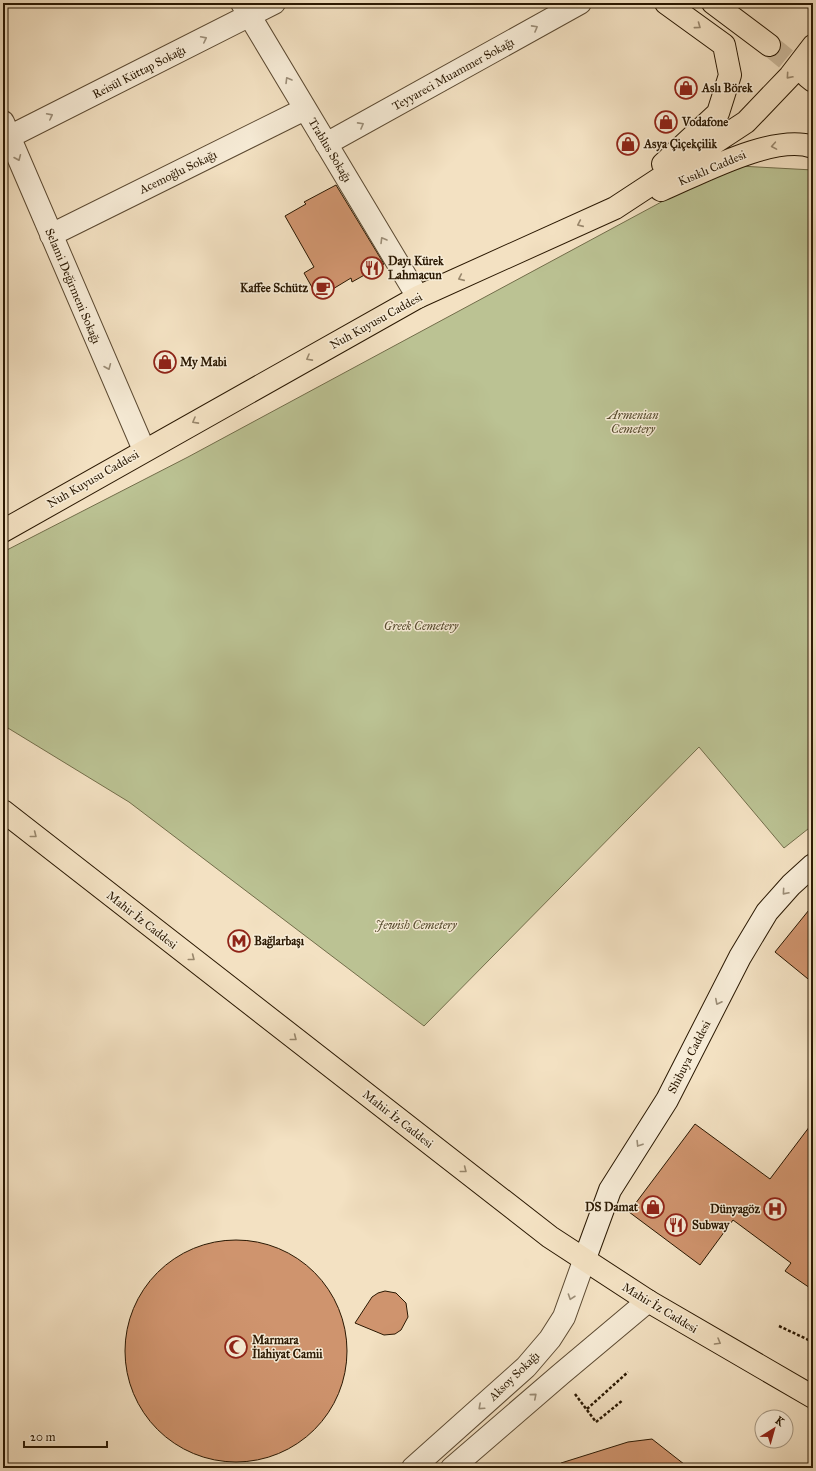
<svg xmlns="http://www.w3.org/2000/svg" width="816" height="1471" font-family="'IM FELL Great Primer',serif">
<rect width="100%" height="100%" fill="#f3e1c2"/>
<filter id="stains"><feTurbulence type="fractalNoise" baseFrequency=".005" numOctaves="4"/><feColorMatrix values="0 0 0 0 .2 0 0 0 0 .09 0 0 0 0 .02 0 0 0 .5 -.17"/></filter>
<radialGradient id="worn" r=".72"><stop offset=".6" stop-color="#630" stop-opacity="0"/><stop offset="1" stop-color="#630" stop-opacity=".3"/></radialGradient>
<path fill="#bbc293" stroke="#726d4a" d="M739 166 813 170V825L784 848 699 747 424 1026 129 802 3 725V552L188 457 665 200Z"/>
<path fill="#cf946e" stroke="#2a1802" d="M336 185 384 264 352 282 351 278 318 298 304 273 314 267 285 216 306 204 304 202Z
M813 905V983L775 952Z
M813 1122V1290L785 1271 791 1263 733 1220 700 1265 629 1212 695 1124 770 1179Z
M125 1351a111 111 0 1 1 222 0a111 111 0 1 1-222 0Z
M385 1291 396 1293 406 1303 408 1317 401 1330 395 1334 384 1335 355 1323 372 1297 378 1293Z
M652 1439 689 1468H562L561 1463 628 1442Z"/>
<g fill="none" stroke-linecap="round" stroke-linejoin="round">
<path stroke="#cbb99c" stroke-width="22" stroke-dasharray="22 11" stroke-linecap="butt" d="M769 45 808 77"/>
<g stroke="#5c4a32" stroke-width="24">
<path id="street" d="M242 3 418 297
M3 122 144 450
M3 140 274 3
M326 144 580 3
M51 235 305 109
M413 1468 526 1367 550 1339 564 1317 584 1261
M452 1468 561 1374 648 1301"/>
</g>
<g stroke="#2a1802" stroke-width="24">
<path id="secondary" d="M584 1261 610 1190 667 1100 740 957 767 912 791 885 813 865"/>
</g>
<g stroke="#2a1802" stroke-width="24">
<path id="primary" d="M713 3 769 45
M808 77 813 81
M663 164 718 113 730 75 724 45 666 3
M661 190C699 174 774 133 813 147
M3 531 418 297 615 208 746 122 790 76 813 46
M3 811 550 1237 648 1301 813 1397"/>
</g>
<path stroke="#2a1802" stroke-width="2.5" stroke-dasharray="3 2" stroke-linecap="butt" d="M779 1326 813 1342
M575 1394 596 1422 623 1400
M587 1409 628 1372"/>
<use href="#street" stroke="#f7ecd7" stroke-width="22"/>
<use href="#secondary" stroke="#f7ecd7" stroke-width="22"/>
<use href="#primary" stroke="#f3e1c2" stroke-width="22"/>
</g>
<defs><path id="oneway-chevron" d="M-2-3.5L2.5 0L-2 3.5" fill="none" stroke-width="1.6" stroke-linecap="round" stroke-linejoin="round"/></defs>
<g stroke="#99876c">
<use href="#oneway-chevron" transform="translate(698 26) rotate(36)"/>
<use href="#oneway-chevron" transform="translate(789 76) rotate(131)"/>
<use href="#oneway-chevron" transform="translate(774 146) rotate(170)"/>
<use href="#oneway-chevron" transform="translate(580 224) rotate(156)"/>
<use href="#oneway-chevron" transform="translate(461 278) rotate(156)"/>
<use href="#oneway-chevron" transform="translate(309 358) rotate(151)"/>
<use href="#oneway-chevron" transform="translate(195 421) rotate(151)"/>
<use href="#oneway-chevron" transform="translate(34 835) rotate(38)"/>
<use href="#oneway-chevron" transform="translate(192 958) rotate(38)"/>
<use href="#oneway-chevron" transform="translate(294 1038) rotate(38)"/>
<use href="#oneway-chevron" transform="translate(464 1170) rotate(38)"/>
<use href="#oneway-chevron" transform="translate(718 1342) rotate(30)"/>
</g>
<g stroke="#9b8d77">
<use href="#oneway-chevron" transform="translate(535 28) rotate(-29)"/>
<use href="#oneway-chevron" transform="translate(204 39) rotate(-27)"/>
<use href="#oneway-chevron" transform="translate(288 80) rotate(-121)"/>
<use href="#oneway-chevron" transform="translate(50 116) rotate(-27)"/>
<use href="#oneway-chevron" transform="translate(361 125) rotate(-29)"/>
<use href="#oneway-chevron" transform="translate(18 158) rotate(67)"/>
<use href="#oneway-chevron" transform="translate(383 240) rotate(-121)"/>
<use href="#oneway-chevron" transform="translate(108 367) rotate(67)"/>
<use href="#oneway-chevron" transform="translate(785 892) rotate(131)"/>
<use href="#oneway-chevron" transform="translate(718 1002) rotate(117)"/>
<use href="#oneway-chevron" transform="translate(639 1144) rotate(122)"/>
<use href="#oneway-chevron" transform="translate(571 1297) rotate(109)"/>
<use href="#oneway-chevron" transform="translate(534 1396) rotate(-41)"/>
<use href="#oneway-chevron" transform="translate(481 1407) rotate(138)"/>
</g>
<defs>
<g id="shop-ring" transform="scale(1.15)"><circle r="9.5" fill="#f7ecd7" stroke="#8f2418" stroke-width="1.5"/><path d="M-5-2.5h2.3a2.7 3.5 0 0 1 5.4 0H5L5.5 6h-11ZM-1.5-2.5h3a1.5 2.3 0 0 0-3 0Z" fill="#8f2418"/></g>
<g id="restaurant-ring" transform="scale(1.15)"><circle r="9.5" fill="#f7ecd7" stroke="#8f2418" stroke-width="1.5"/><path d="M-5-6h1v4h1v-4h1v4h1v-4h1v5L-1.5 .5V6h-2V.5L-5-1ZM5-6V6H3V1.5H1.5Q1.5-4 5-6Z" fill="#8f2418"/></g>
<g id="cafe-ring" transform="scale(1.15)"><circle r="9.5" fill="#f7ecd7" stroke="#8f2418" stroke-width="1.5"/><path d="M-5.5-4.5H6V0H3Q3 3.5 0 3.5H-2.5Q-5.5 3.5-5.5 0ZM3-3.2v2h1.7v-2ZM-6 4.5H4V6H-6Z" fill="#8f2418"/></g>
<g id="metro-ring" transform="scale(1.15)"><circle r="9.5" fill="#f7ecd7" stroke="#8f2418" stroke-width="1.5"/><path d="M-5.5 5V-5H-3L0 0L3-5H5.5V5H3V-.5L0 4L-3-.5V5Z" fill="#8f2418"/></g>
<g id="hospital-ring" transform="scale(1.15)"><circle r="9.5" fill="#f7ecd7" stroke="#8f2418" stroke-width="1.5"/><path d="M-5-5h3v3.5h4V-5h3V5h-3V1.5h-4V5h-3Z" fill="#8f2418"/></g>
<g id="mosque-ring" transform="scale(1.15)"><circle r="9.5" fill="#f7ecd7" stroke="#8f2418" stroke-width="1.5"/><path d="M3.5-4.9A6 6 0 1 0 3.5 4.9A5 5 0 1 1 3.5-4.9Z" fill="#8f2418"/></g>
</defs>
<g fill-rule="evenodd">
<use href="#shop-ring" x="686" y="88"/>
<use href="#shop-ring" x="666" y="122"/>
<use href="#shop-ring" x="628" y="144"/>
<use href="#restaurant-ring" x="372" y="268"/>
<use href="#cafe-ring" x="323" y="288"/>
<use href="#shop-ring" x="165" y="362"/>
<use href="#metro-ring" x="239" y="941"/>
<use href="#shop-ring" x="653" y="1207"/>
<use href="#hospital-ring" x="775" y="1209"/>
<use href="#restaurant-ring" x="676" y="1225"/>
<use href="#mosque-ring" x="236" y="1347"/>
</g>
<g text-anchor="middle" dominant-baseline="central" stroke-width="3" stroke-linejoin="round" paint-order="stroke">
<g font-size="12" fill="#2a1802" stroke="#f7ecd7">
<text transform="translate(139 72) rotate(-27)">Reisül Küttap Sokağı</text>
<text transform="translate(453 74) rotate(-29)">Teyyareci Muammer Sokağı</text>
<text transform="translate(330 150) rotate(59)">Trablus Sokağı</text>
<text transform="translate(712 168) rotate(-23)">Kısıklı Caddesi</text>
<text transform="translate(178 172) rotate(-26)">Acemoğlu Sokağı</text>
<text transform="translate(73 286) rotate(67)">Selami Değirmeni Sokağı</text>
<text transform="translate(376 321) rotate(-29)">Nuh Kuyusu Caddesi</text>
<text transform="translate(93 479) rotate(-30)">Nuh Kuyusu Caddesi</text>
<text transform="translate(142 920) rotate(38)">Mahir İz Caddesi</text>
<text transform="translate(689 1057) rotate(-63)">Shibuya Caddesi</text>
<text transform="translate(398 1119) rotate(38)">Mahir İz Caddesi</text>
<text transform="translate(660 1308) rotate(31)">Mahir İz Caddesi</text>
<text transform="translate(514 1376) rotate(-44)">Aksoy Sokağı</text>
</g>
<g font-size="12" font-weight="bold" fill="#2a1802" stroke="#f7ecd7" text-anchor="start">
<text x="702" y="88">Aslı Börek</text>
<text x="682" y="122">Vodafone</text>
<text x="644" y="144">Asya Çiçekçilik</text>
<text x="388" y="261">Dayı Kürek<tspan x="388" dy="14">Lahmacun</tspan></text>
<text x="308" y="288" text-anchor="end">Kaffee Schütz</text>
<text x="180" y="362">My Mabi</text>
<text x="254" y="941">Bağlarbaşı</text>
<text x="638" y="1207" text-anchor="end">DS Damat</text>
<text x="760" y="1209" text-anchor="end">Dünyagöz</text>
<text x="692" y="1225">Subway</text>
<text x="252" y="1340">Marmara<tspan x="252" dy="14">İlahiyat Camii</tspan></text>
</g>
<g font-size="12" font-style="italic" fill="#564b2e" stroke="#f7ecd7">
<text x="633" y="415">Armenian<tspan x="633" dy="14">Cemetery</tspan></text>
<text x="421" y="626">Greek Cemetery</text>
<text x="416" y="925">Jewish Cemetery</text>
</g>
</g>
<rect width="816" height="1471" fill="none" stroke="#f3e1c2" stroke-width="16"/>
<rect x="4" y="4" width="808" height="1463" fill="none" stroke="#2a1802" stroke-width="2"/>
<rect x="8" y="8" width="800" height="1455" fill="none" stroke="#2a1802"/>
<g transform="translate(774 1429) rotate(37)"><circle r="19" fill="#f7ecd7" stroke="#a59782"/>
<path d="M0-3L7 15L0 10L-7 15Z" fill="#8f2418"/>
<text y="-6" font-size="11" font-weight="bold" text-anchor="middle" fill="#2a1802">K</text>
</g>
<path d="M24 1441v6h83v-6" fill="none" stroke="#2a1802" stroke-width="2"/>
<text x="30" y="1441" font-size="12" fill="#2a1802" stroke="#f7ecd7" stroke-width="3" paint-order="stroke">20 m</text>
<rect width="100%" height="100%" filter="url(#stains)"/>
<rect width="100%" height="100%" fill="url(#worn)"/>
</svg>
